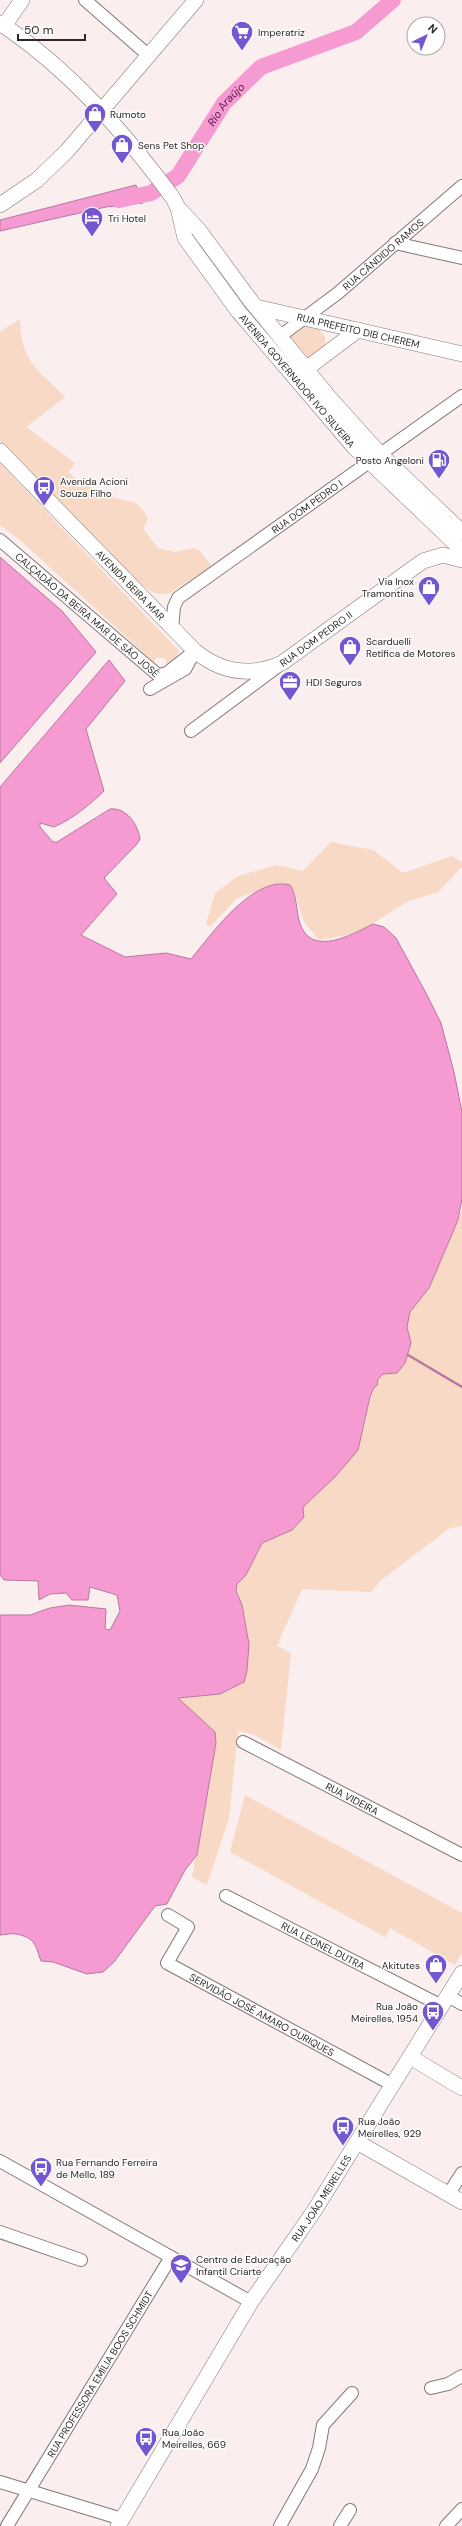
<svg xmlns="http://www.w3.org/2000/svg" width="462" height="2526" font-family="'DM Sans',sans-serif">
<rect width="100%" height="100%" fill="#faeeee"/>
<path fill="#f7d9c5" d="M20 319C20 362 38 369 65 397L26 427 75 463 68 472C81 483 94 490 110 496 128 504 135 495 148 518L143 529 158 548 175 552 193 548 199 550 212 566 168 594C155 596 144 587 133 579L0 441V332Z
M307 325 318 328 325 337V346L309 359 290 337Z
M0 463 179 651 177 657 168 667 165 658H156L154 662 22 542 0 525Z
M331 842 373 850 403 873 452 856 462 862V867L438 892 408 901 358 933 319 940 304 922 295 894 283 883 237 898 210 927 206 924 215 893 238 876 277 865 303 871Z
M462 1210V1526L450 1528 380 1581 371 1592 302 1589 279 1641 281 1644 278 1643 277 1646 291 1653 281 1750 255 1735 238 1731 229 1818 207 1885 192 1877 212 1769 195 1715 178 1699 229 1691 248 1634 236 1588 262 1543 292 1530 305 1515 303 1509 305 1505 358 1450 373 1389 378 1378 411 1343 407 1321 412 1309 429 1288Z
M245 1795 462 1913V1953L455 1965 390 1928 385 1937 230 1852Z"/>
<path fill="#f59bd1" stroke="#b9789e" d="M136 185 143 203 106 207 0 231V220Z
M0 557 62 611 96 652 0 763Z
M109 660 125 681 86 729 104 791C88 806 74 818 54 827L40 823V827L53 842H57L110 809C126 807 138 824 140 839L137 844 104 878 117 894 81 935 125 957 166 953 191 959C211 935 253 875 290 885 297 896 296 908 299 920 309 959 351 935 373 924L384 927 396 938 427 995 441 1023 454 1072 462 1112V1198L458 1220 429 1288 410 1312 407 1327 411 1343 405 1363 397 1373 383 1374 378 1379 377 1385 373 1389 370 1397 358 1450 335 1477 305 1505 303 1508 304 1517 292 1530 262 1543 246 1575 237 1584 236 1591 242 1605 249 1644 247 1671 244 1682 220 1694 178 1698 215 1732 216 1743 197 1855 185 1870 167 1904 155 1906 114 1962 103 1972 87 1974 53 1962 41 1961C35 1945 36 1938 16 1934 10 1933 5 1935 0 1935V1615H30L50 1608 69 1605 106 1609 105 1629 110 1630 120 1611 117 1595 90 1587 88 1600H72L66 1593 50 1594 39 1600 38 1581 4 1580 0 1575V787Z"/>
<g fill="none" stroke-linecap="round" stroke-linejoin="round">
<path stroke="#b9789e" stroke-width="2.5" d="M408 1355 462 1387"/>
<path stroke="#f59bd1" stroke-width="16" id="s1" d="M119 200 151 193 178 176 224 103 261 67 356 32 393 0"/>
<g stroke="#837978" stroke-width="14">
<g id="minor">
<path d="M85 0 148 55"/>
<path d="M395 243 462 258"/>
<path id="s2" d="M279 337 338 293 462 186"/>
<path id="s3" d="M0 540 158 675 167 673 195 651"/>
<path id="s4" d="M172 628 174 607 178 598 462 396"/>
<path d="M150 689 185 669 195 651"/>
<path d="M191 731 277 667"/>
<path id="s5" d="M243 1742 462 1855"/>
<path id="s6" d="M226 1896 442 2006"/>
<path id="s7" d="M168 1915 188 1927 167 1963 393 2085"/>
<path d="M448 1996 462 2004"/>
<path d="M0 2161 251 2302"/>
<path d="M448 2195 462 2173"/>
<path d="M0 2232 81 2260"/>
<path d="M431 2388 448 2384 462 2376"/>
<path d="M0 2482 122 2519"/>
<path id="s8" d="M7 2526 171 2257"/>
<path d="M280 2526 312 2469 319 2448 323 2425 352 2393"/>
<path d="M340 2526 350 2510"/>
<path d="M446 2526 462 2509"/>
</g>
</g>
<g stroke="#837978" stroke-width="16">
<g id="major">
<path id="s9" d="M0 23C69 69 125 133 173 198L178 208 185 238 238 311 354 447 462 550"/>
<path d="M4 26 22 0"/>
<path d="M0 205 37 180 67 151 196 0"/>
<path d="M178 208 198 229 251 301 328 396 381 455 462 532"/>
<path id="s10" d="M256 307 462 354"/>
<path d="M298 375 358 330"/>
<path id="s11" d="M0 451 195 651C222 673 251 677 282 663L423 561 443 555 462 560"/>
<path d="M410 2057 462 2088"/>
<path d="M357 2142 462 2202"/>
<path id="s12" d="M118 2526 251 2302 314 2211 462 1973"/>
</g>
</g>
<use href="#minor" stroke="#fff" stroke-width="12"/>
<use href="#major" stroke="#fff" stroke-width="15"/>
</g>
<defs>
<g id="supermarket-pin" transform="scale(1.15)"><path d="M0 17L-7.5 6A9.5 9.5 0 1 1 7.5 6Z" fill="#7257d0" stroke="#fefefe"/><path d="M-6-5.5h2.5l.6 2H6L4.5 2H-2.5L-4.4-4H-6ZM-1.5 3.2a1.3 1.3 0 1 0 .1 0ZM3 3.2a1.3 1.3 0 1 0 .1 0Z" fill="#fff"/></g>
<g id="shop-pin" transform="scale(1.15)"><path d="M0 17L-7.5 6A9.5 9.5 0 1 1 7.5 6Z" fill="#7257d0" stroke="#fefefe"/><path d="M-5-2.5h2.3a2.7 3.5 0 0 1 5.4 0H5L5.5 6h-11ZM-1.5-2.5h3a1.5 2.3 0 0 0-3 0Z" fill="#fff"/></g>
<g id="hotel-pin" transform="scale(1.15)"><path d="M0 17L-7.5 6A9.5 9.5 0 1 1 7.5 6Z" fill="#7257d0" stroke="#fefefe"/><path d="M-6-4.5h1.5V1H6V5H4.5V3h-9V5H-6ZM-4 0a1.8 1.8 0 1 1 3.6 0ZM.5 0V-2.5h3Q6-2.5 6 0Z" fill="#fff"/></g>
<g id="fuel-pin" transform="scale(1.15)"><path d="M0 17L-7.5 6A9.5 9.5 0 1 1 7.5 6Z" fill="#7257d0" stroke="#fefefe"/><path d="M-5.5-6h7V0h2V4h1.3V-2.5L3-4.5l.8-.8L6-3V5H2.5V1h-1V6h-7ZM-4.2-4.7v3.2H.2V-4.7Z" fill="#fff"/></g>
<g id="bus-pin" transform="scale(1.15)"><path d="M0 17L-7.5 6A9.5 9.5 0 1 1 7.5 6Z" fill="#7257d0" stroke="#fefefe"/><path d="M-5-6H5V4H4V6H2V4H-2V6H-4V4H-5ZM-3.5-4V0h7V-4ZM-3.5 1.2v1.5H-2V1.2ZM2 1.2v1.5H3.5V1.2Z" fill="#fff"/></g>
<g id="office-pin" transform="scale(1.15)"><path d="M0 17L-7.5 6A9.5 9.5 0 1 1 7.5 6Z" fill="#7257d0" stroke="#fefefe"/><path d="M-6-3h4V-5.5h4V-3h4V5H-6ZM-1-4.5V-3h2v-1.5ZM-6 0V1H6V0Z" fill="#fff"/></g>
<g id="school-pin" transform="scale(1.15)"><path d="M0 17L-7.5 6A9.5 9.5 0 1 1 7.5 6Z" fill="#7257d0" stroke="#fefefe"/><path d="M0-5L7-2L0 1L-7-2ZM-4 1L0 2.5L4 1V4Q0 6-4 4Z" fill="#fff"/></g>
</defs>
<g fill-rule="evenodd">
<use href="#supermarket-pin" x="242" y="32"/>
<use href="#shop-pin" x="95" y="114"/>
<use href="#shop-pin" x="122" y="145"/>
<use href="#hotel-pin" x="92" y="218"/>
<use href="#fuel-pin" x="439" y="460"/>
<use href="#bus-pin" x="44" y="487"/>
<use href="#shop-pin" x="429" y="587"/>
<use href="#shop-pin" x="350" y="647"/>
<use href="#office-pin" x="290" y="682"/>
<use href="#shop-pin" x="436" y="1965"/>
<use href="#bus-pin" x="433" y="2012"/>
<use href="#bus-pin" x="343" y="2127"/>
<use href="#bus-pin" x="41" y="2168"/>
<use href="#school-pin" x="181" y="2265"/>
<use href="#bus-pin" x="146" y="2438"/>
</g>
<g text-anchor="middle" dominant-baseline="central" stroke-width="3" stroke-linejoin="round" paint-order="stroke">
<g font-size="10" fill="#2d2828" stroke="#fefefe" text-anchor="start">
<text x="258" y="32">Imperatriz</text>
<text x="110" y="114">Rumoto</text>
<text x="138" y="145">Sens Pet Shop</text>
<text x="108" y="218">Tri Hotel</text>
<text x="424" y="460" text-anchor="end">Posto Angeloni</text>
<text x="60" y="481">Avenida Acioni<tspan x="60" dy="12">Souza Filho</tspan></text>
<text x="414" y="581" text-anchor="end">Via Inox<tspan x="414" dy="12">Tramontina</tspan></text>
<text x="366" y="641">Scarduelli<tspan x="366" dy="12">Retífica de Motores</tspan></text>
<text x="306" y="682">HDI Seguros</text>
<text x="420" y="1965" text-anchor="end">Akitutes</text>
<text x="418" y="2006" text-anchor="end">Rua João<tspan x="418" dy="12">Meirelles, 1954</tspan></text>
<text x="358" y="2121">Rua João<tspan x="358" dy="12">Meirelles, 929</tspan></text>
<text x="56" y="2162">Rua Fernando Ferreira<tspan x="56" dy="12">de Mello, 189</tspan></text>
<text x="196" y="2259">Centro de Educação<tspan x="196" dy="12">Infantil Criarte</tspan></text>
<text x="162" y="2432">Rua João<tspan x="162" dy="12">Meirelles, 669</tspan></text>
</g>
<g font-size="10" fill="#2d2828" stroke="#fefefe">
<text stroke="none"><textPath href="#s2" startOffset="133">RUA CÂNDIDO RAMOS</textPath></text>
<text stroke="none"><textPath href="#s10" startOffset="105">RUA PREFEITO DIB CHEREM</textPath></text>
<text stroke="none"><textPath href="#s9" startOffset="471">AVENIDA GOVERNADOR IVO SILVEIRA</textPath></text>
<text stroke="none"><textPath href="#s4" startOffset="189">RUA DOM PEDRO I</textPath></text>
<text stroke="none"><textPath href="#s11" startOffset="187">AVENIDA BEIRA MAR</textPath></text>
<text stroke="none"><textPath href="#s3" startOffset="115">CALÇADÃO DA BEIRA MAR DE SÃO JOSÉ</textPath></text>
<text stroke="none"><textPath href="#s11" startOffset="414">RUA DOM PEDRO II</textPath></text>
<text stroke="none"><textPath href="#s5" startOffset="123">RUA VIDEIRA</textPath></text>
<text stroke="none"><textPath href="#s6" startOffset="109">RUA LEONEL DUTRA</textPath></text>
<text stroke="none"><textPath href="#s7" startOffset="173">SERVIDÃO JOSÉ AMARO OURIQUES</textPath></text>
<text stroke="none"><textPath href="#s12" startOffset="386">RUA JOÃO MEIRELLES</textPath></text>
<text stroke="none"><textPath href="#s8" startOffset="178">RUA PROFESSORA EMÍLIA BOOS SCHMIDT</textPath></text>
</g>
<g font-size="11" font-style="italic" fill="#5f1247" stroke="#fefefe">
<text stroke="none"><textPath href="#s1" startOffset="151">Rio Araújo</textPath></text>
</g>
</g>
<g transform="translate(426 36) rotate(43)"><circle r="19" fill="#fefefe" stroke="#aaa8a8"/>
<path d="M0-3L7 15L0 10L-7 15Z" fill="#7257d0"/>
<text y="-6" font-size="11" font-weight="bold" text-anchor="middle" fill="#2d2828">N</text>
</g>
<path d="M18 34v6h67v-6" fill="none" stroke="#2d2828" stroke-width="2"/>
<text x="24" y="34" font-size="12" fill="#2d2828" stroke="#fefefe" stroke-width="3" paint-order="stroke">50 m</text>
</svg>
